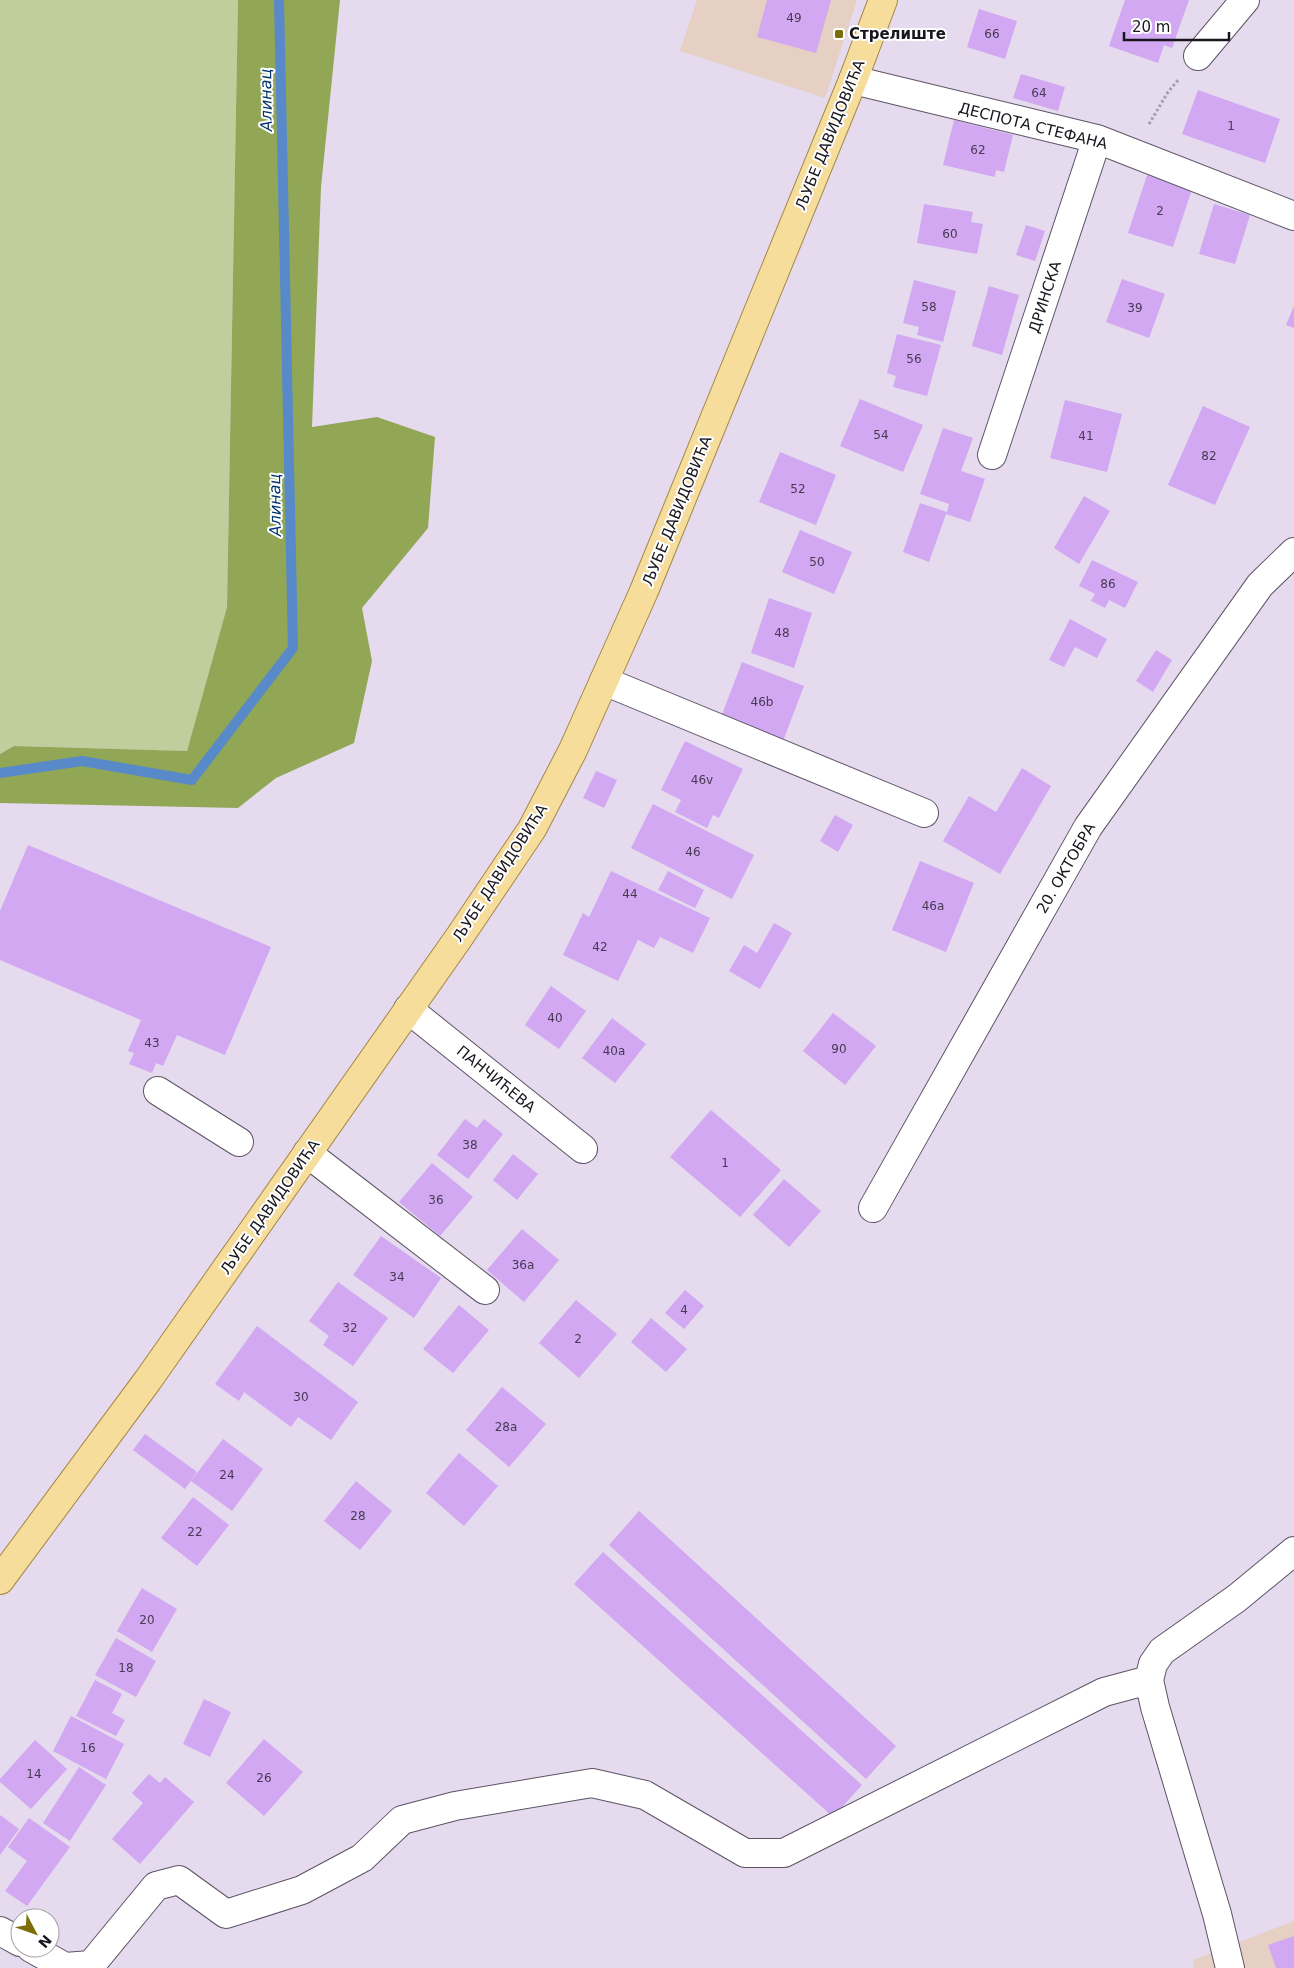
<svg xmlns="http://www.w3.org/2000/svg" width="1294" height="1968" font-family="'DejaVu Sans',sans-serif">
<rect width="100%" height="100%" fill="#e5daee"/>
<path fill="#e5d0c3" d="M697 0H857L825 98 680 51Z
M1294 1921V1968H1194L1193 1960Z"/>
<path fill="#bfce9d" d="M0 0H238L227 607 187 751 15 746 0 754Z"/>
<path fill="#91a755" d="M238 0H340L321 187 312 427 377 417 435 437 428 528 362 608 372 661 354 743 276 778 238 808 0 803V754L14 746 187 751 227 607Z"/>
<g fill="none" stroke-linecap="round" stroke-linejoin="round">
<path stroke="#5889c9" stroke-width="10" d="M0 773 82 761 192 780 293 648 279 0"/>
</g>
<path fill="#d1a8f1" d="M767 0H831L816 53 757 37Z
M1125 0H1189L1172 48 1164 45 1158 63 1109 46Z
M979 9 1017 21 1005 59 967 47Z
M1021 74 1065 87 1058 111 1013 98Z
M1198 90 1280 119 1265 163 1182 134Z
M954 120 1013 135 1004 172 996 170 995 177 943 165Z
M1147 175 1192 189 1173 247 1128 233Z
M924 204 973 212 971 222 983 224 977 254 917 243Z
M1214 204 1250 215 1235 264 1199 254Z
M1026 225 1045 231 1035 261 1016 255Z
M1122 279 1165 294 1149 338 1106 322Z
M914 280 956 291 943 342 917 335 919 327 903 323Z
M989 286 1019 295 1002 355 972 346Z
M1294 306V328L1286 325Z
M897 334 941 345 927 396 893 387 896 376 887 373Z
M860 399 923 425 903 472 840 446Z
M1065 400 1122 414 1107 472 1050 458Z
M1203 406 1250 427 1215 505 1168 485Z
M943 428 973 438 961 471 985 479 970 522 946 514 929 562 903 552 920 503 947 512 949 504 920 494Z
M780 452 836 475 816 525 759 502Z
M1084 496 1110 511 1079 564 1054 548Z
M800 530 852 552 834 594 782 572Z
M1092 560 1138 582 1125 608 1109 600 1105 608 1091 601 1095 594 1079 586Z
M769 598 812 613 794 668 751 653Z
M1070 619 1107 639 1097 658 1075 647 1064 667 1049 660Z
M1156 650 1172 660 1153 692 1136 681Z
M742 662 804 686 783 741 721 717Z
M685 741 743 769 719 818 713 815 707 828 675 812 681 800 661 790Z
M1022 768 1051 786 1000 874 943 841 969 796 996 812Z
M596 771 617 780 604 808 583 798Z
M653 804 754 855 732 899 631 848Z
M835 815 853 825 838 852 820 841Z
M28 845 271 947 225 1055 177 1035 163 1066 156 1063 152 1073 129 1064 134 1053 128 1051 141 1020 0 960V911Z
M920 861 974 883 946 952 892 930Z
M611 871 710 918 693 953 660 937 654 948 638 940 618 981 563 955 583 913 589 917Z
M668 871 704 890 695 908 658 890Z
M774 923 792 933 760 989 729 971 744 945 757 953Z
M551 986 586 1011 559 1049 525 1025Z
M833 1013 876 1046 845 1085 803 1051Z
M612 1018 646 1044 615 1083 582 1058Z
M711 1110 781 1170 740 1217 670 1157Z
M465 1119 477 1128 484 1119 503 1134 468 1179 437 1155Z
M513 1154 538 1174 517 1200 493 1180Z
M432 1163 473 1197 440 1236 399 1202Z
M784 1179 821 1211 789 1247 753 1215Z
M522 1229 559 1260 524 1302 487 1270Z
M381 1236 441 1278 414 1318 353 1275Z
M338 1282 388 1318 353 1366 323 1345 329 1336 309 1321Z
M685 1290 704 1306 684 1329 665 1313Z
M576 1300 617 1334 579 1378 539 1343Z
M459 1305 489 1330 453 1373 423 1349Z
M651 1318 687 1349 666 1372 631 1342Z
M257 1326 358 1402 331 1440 298 1417 291 1427 244 1392 239 1401 215 1384Z
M502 1387 546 1424 509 1467 466 1430Z
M145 1434 197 1472 185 1489 133 1450Z
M223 1439 263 1469 232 1511 191 1481Z
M459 1453 498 1486 464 1526 426 1493Z
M356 1481 392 1511 360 1550 324 1521Z
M193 1497 229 1525 197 1566 161 1538Z
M639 1511 896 1746 866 1779 609 1545Z
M603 1552 862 1785 833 1817 574 1584Z
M142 1588 177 1609 152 1652 117 1631Z
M116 1638 156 1661 136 1697 95 1675Z
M95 1680 122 1694 112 1713 125 1720 116 1736 76 1716Z
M204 1699 231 1712 210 1757 183 1744Z
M71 1716 124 1744 106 1779 53 1751Z
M264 1739 303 1772 264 1816 226 1783Z
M35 1740 67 1769 31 1809 0 1782V1779Z
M79 1767 106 1785 70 1841 43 1823Z
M149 1774 160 1783 165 1777 194 1802 140 1864 112 1839 143 1803 132 1793Z
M0 1815 19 1829 0 1855Z
M29 1818 70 1847 27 1906 5 1891 27 1861 8 1847Z
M1294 1936V1968H1276L1268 1945Z"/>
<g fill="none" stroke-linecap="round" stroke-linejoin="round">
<g stroke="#5d5365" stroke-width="30">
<path id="minor" d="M1198 56 1245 0
M853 80 1097 139 1294 216
M992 455 1097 139
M604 681 924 813
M408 1009 583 1149
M158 1091 239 1142
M307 1153 485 1290
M873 1208 1088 827 1260 585 1294 552
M0 1931 20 1942
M31 1948 65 1967 91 1965 156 1886 179 1880 226 1914 302 1890 362 1858 402 1820 455 1806 592 1783 645 1795 745 1853H784L1104 1692 1149 1680
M1230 1968 1217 1914 1155 1707 1149 1680 1153 1664 1162 1651 1237 1598 1294 1551"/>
</g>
<g stroke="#a58843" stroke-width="30">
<path id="major" d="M0 1580 148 1380 460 936 532 829 573 750 644 591 853 80 883 0"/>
</g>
<path stroke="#a59cac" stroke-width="3" stroke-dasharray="2.5 2.5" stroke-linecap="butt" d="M1149 124 1168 92 1179 79"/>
<use href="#minor" stroke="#fff" stroke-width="28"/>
<use href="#major" stroke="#f6dd9b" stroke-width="28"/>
</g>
<rect fill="#7d6d09" stroke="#fff" stroke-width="2" x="834" y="29" width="10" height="10" rx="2.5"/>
<g text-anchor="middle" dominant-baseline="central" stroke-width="4" stroke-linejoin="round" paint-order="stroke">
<g font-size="12" fill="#473a52">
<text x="794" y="18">49</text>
<text x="992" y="34">66</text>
<text x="1039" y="93">64</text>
<text x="1231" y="126">1</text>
<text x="978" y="150">62</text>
<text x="1160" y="211">2</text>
<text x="950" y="234">60</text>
<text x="929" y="307">58</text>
<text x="1135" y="308">39</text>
<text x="914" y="359">56</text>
<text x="881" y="435">54</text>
<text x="1086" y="436">41</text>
<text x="1209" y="456">82</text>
<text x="798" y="489">52</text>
<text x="817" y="562">50</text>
<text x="1108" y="584">86</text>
<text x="782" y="633">48</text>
<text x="762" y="702">46b</text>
<text x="702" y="780">46v</text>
<text x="693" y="852">46</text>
<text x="630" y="894">44</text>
<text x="933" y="906">46a</text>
<text x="600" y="947">42</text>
<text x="555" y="1018">40</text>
<text x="152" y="1043">43</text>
<text x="839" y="1049">90</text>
<text x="614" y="1051">40a</text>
<text x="470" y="1145">38</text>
<text x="725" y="1163">1</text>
<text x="436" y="1200">36</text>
<text x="523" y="1265">36a</text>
<text x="397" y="1277">34</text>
<text x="684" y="1310">4</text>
<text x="350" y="1328">32</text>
<text x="578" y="1339">2</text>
<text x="301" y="1397">30</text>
<text x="506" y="1427">28a</text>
<text x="227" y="1475">24</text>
<text x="358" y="1516">28</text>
<text x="195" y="1532">22</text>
<text x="147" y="1620">20</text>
<text x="126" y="1668">18</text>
<text x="88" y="1748">16</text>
<text x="34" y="1774">14</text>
<text x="264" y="1778">26</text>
</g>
<g font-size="15" font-weight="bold" fill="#19151d" stroke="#fff" text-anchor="start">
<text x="849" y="34">Стрелиште</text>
</g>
<g font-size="15" fill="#19151d" stroke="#fff">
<text transform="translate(1033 126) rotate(14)">ДЕСПОТА СТЕФАНА</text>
<text transform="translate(830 135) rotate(-68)">ЉУБЕ ДАВИДОВИЋА</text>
<text transform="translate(1045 297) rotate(-72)">ДРИНСКА</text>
<text transform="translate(677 511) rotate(-68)">ЉУБЕ ДАВИДОВИЋА</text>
<text transform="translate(1066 868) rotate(-60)">20. ОКТОБРА</text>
<text transform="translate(500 873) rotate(-57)">ЉУБЕ ДАВИДОВИЋА</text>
<text transform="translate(496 1079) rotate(39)">ПАНЧИЋЕВА</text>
<text transform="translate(270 1207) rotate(-55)">ЉУБЕ ДАВИДОВИЋА</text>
</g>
<g font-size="16" font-style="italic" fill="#00346f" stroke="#fff">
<text transform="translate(266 100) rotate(-91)">Алинац</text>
<text transform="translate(275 505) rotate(-91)">Алинац</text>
</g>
</g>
<g transform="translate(35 1933) rotate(131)"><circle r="24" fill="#ffffff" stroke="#a3a1a5"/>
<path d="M0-4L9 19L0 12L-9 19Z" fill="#7d6d09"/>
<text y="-8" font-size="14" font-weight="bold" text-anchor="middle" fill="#19151d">N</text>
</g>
<path d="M1124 32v8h105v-8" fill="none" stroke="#19151d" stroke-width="2.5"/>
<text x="1132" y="32" font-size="15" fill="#19151d" stroke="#ffffff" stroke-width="4" paint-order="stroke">20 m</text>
</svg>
